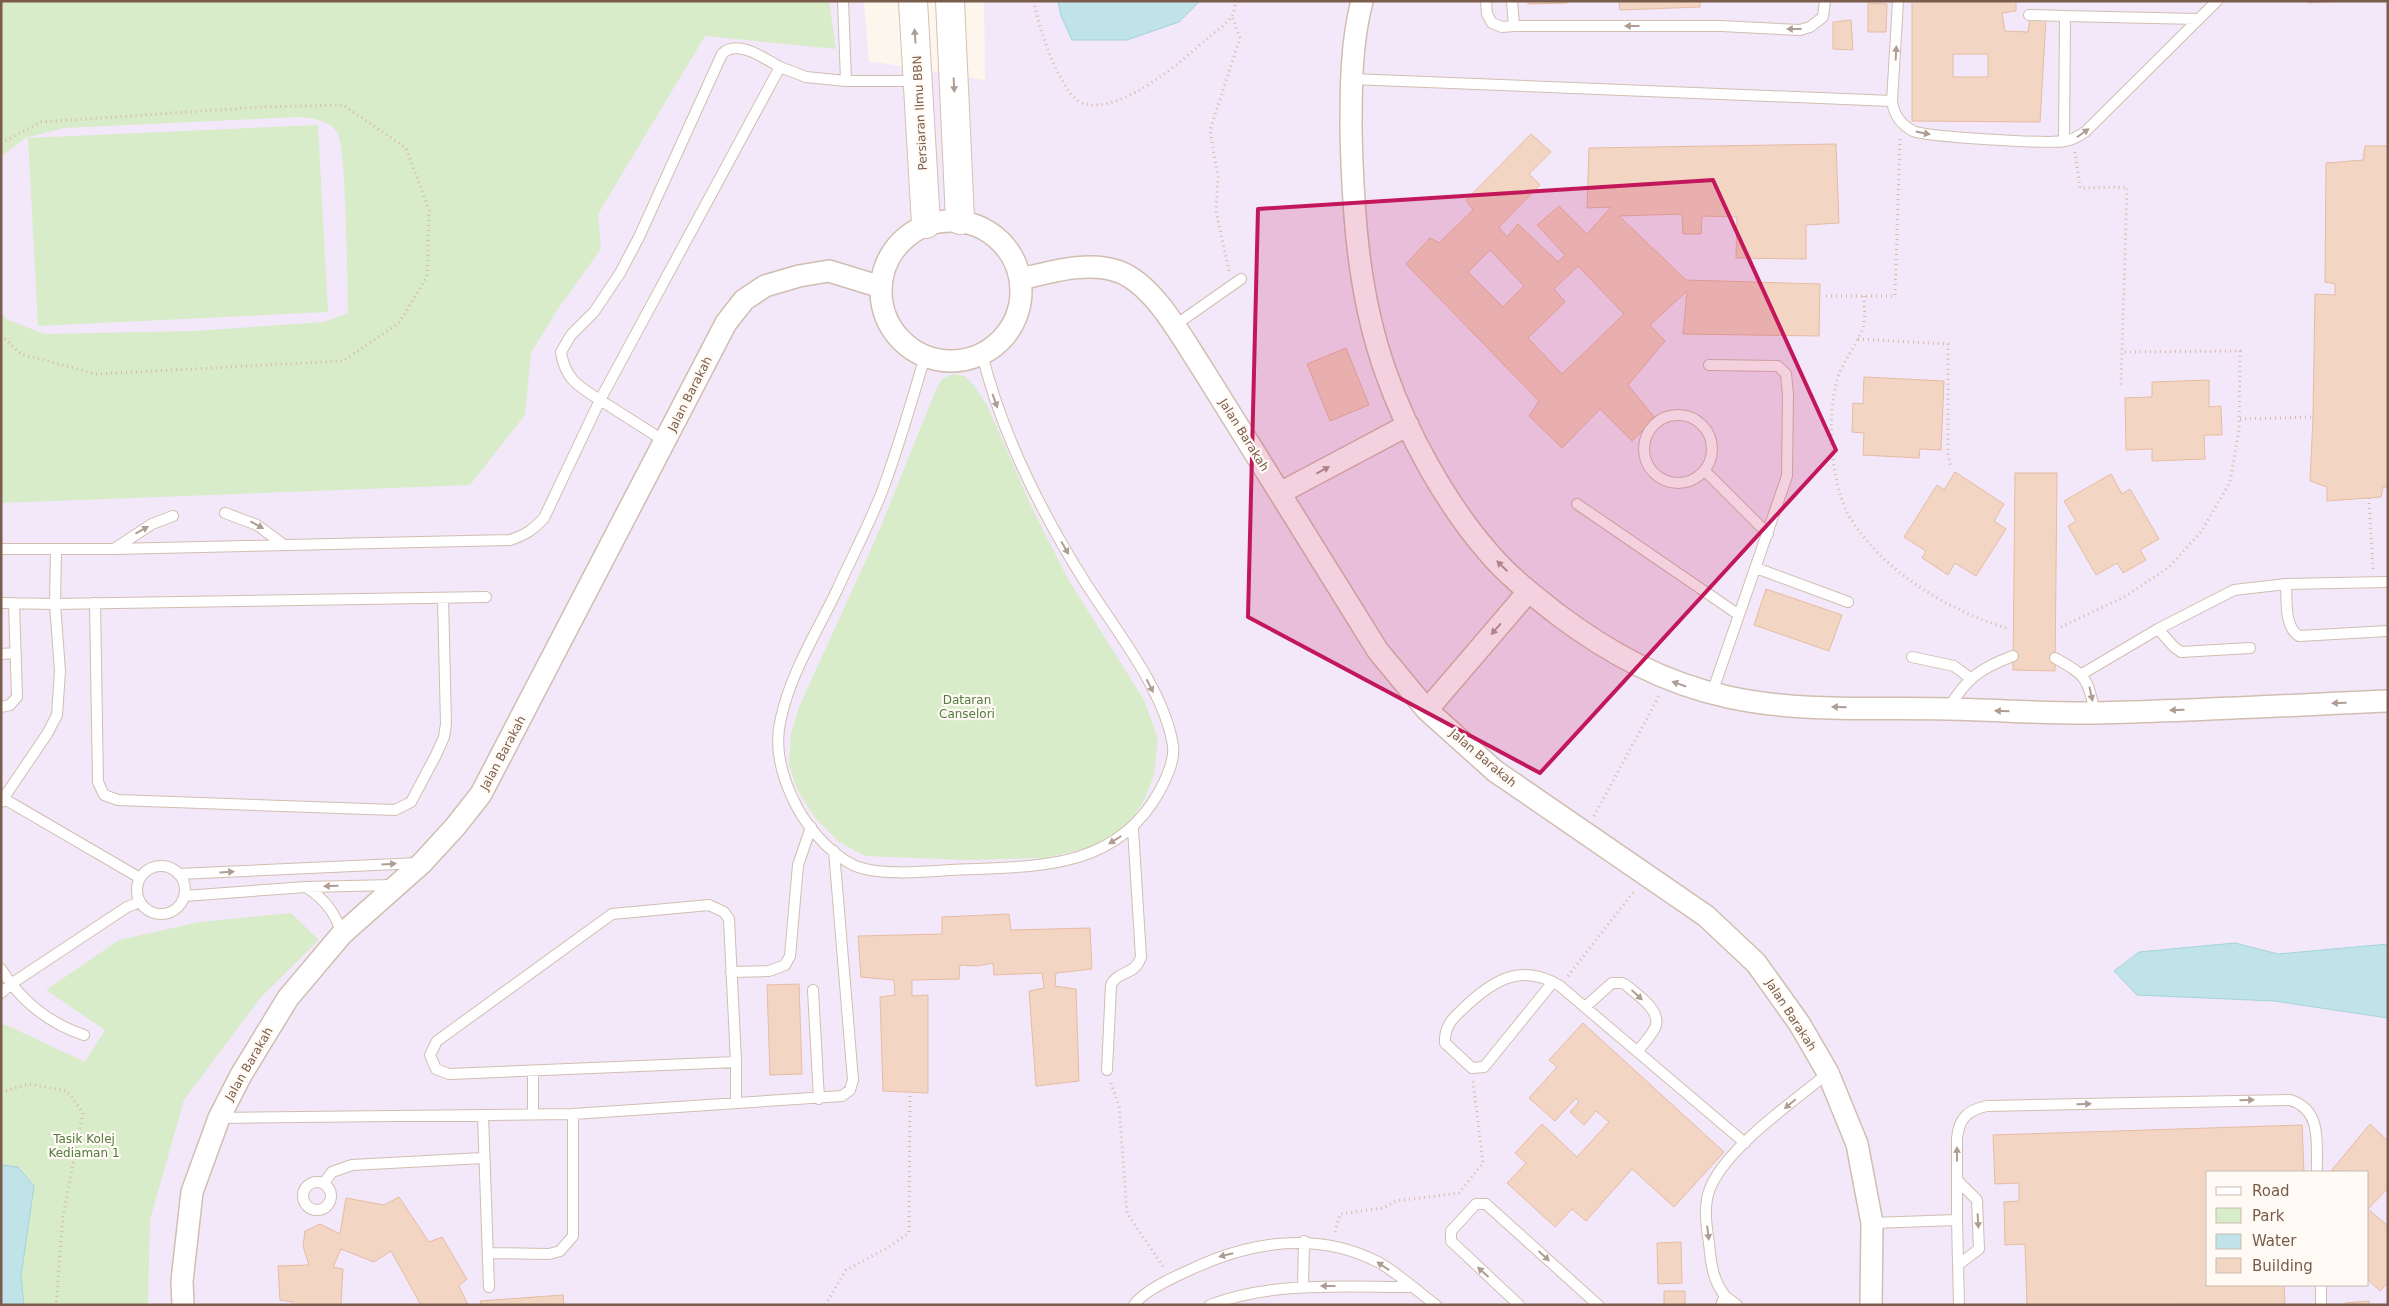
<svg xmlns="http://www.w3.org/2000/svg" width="2389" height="1306" font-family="'DejaVu Sans',sans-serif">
<rect width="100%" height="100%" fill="#fdf6ec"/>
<path fill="#f3e8fa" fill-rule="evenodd" d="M1 1H864L869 61 985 80 984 1H2388V1305H1ZM2208 1172H2368V1285H2208Z"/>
<path fill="#d8ecc9" d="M1 1H829L836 49 705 36 598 214 601 249 558 309 531 353 525 415 470 485 1 503V312L6 319 44 334 194 331 324 322 348 313C347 286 347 146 337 132 327 119 314 119 299 117L64 128 25 138 1 157Z
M318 125 328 312 38 326 28 138Z
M953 374 965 376 975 387 987 405 1033 510 1068 579 1144 700 1158 739 1154 775 1143 803 1125 827 1093 847 1044 858 967 860 865 856 839 842 816 819 798 791 789 765 791 734 799 707 876 538 935 392 942 379Z
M291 913 319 940 261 997 184 1100 150 1220 148 1305H1V1027L4 1024 85 1062 105 1030 46 990 119 940 199 922Z"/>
<path fill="#bfe3e8" stroke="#a5d3da" d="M1058 1H1200L1179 22 1127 40H1072L1061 16Z
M2235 943 2278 954 2388 944V1018L2274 1001 2137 995 2114 971 2139 952Z
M1 1165 18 1167 34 1186 21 1276 24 1305H1Z"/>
<path fill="#f3d5c3" stroke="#e6bba3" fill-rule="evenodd" d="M1528 1H1567V3L1528 4Z
M1619 1H1700V7L1620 10Z
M1912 1H2016V11L2002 13 2005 31 2028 32 2030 18 2046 19 2040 122 1912 121ZM1953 54H1988V77H1953Z
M2309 1H2342L2309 3Z
M1868 3 1887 4 1886 32H1868Z
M1851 20 1853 50 1833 49V22Z
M1531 134 1551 152 1529 174 1540 185 1499 227 1507 237 1518 224 1558 262 1565 255 1537 225 1559 206 1587 234 1611 207 1587 208 1589 148 1836 144 1839 223 1806 225V259L1736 258 1737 217 1702 216 1701 234H1683L1682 214 1619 216 1686 280 1820 284 1819 336 1683 334 1687 291 1650 325 1665 341 1628 385 1655 418 1632 441 1600 409 1562 448 1529 416 1539 401 1406 264 1430 238 1439 243 1473 210 1466 200ZM1490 250 1524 286 1503 307 1468 272ZM1578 266 1624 314 1562 374 1528 338 1565 302 1554 289Z
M2365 146H2388V487H2383L2381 497 2327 501V487L2310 481 2313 417 2315 294 2335 295V284L2325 282 2326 163 2363 160Z
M1346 348 1369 405 1330 421 1307 364Z
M1864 377 1944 381 1941 450 1920 449 1919 458 1863 455 1864 433 1852 432 1853 403 1863 404Z
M2209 380V407L2221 406 2222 435H2204L2205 459 2152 461V449L2126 450 2125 398 2152 397V382Z
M1955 472 2004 504 1994 521 2006 529 1976 576 1955 563 1948 575 1922 558 1926 551 1904 537 1937 485 1944 490Z
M2015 473H2057L2055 671 2013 670Z
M2111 474 2122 494 2130 489 2159 539 2140 550 2146 560 2123 573 2117 563 2096 575 2068 526 2076 521 2064 501Z
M1766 589 1842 615 1829 651 1754 625Z
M1009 914 1011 930 1090 928 1092 969 1056 973 1055 986 1076 989 1079 1081 1036 1086 1029 991 1044 988 1042 973 994 975 993 963 977 966 960 965 959 979 912 980V996L928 995V1093L883 1091 880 997 895 995 894 980 861 977 858 936 942 934V917Z
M799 984 802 1074 770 1075 767 985Z
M1583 1023 1724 1152 1674 1207 1632 1169 1586 1221 1572 1209 1555 1227 1507 1183 1526 1163 1515 1153 1542 1124 1577 1157 1609 1122 1596 1111 1584 1125 1570 1112 1579 1102 1576 1098 1555 1121 1529 1098 1557 1067 1549 1060Z
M2370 1124 2388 1141V1188L2368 1209 2388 1226V1283L2380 1291 2368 1280V1172L2331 1171Z
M2302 1125 2304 1172H2208V1285H2284L2285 1304 2027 1305 2025 1244 2005 1245 2004 1202 2019 1201V1183L1995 1184 1993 1135Z
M399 1197 429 1242 442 1237 467 1279 459 1286 468 1305H421L391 1251 374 1262 341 1249 333 1267 343 1269 341 1305H293V1302L280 1300 278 1266 309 1265 303 1246 305 1231 320 1224 340 1234 346 1198 384 1205Z
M1681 1242 1682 1283 1658 1284 1657 1243Z
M1664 1291H1685V1305H1664Z
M563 1295 564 1305H481L480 1301Z
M2369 1301V1305H2345V1303Z"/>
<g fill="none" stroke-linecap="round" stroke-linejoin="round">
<g stroke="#d1beb0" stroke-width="12">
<path id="lane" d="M843 1 846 81H916
M1486 1 1487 14 1492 23 1502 27 1514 26
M1512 1 1514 26H1721L1800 30 1810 27 1823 17 1825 1
M1898 1 1892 101C1894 115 1900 124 1913 131 1927 137 2048 144 2065 141 2073 140 2079 136 2085 132L2217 1
M2029 15 2065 16
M780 67C765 59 737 38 722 54L639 237 620 273 594 312 571 335 561 352C565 379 578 386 600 400L780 67 806 77 846 81
M1351 79 1892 101
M2064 141 2065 16 2197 19
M1174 326 1241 279
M925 356C912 401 899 445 883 489 870 523 852 557 837 590 817 632 791 672 781 718 774 745 781 774 793 799 804 824 828 852 853 865 877 876 923 872 950 870 1030 866 1114 873 1159 792 1166 779 1175 761 1173 746 1165 691 1115 629 1085 582 1041 512 1002 435 982 354
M1709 365 1778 366 1786 374 1788 395 1787 476 1712 693
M1644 449a34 34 0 1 1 68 0a34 34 0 1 1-68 0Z
M1705 471 1768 534
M1577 504 1739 615
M225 513 257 525 284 545
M1 549H114L510 540C525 535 533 530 544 518L600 400 666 442
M114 549 152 524 173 516
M1756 568 1848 602
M2286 584C2287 600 2284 627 2299 636L2388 631
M1 603 55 604 56 549
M95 603 98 782 104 795 118 800 395 810 411 802 436 755 444 737 446 724 443 598
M2158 629 2174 647 2181 652 2250 648
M1 654 16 653
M1912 657 1954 666 1970 678
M2055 658C2086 676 2087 676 2095 713
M2082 674 2158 629 2234 590 2286 584 2388 582
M1 707 10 705 17 697 14 603
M1948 709C1966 679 1980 668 2013 656
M1 797 140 878
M1 802 47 734 57 715 60 671 55 604 486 597
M137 890a24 24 0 1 1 48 0a24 24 0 1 1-48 0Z
M178 874 419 863
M306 887C326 900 335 913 342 934
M184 896 306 887 393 885
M1 969C21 1001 48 1023 84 1035
M731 972 769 971 785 965 790 956 798 865 811 827
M1553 982 1484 1067 1472 1068 1445 1043C1444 1025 1454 1017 1467 1005 1495 979 1523 963 1560 986L1745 1143
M813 990 819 1099
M1 993 11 984 127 907 140 902
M1585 1007 1612 983H1622L1626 985C1636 994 1660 1009 1656 1025 1654 1033 1643 1044 1638 1051
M1107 1070 1111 985C1118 970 1135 976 1141 957L1133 829
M736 1103V1062L729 919 724 912 709 905 612 914 437 1041 430 1055 436 1069 449 1074 736 1062
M533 1113V1071
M483 1116 489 1287
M219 1118 573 1114 842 1096 850 1090 853 1080 834 851
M1957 1180 1977 1200 1979 1249 1958 1265
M303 1196a14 14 0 1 1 28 0a14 14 0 1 1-28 0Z
M324 1183 332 1172 352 1165 483 1158
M1872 1223 1957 1220
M488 1253 549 1254 560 1251 573 1236V1114
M2321 1285V1305
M1303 1286 1304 1241
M1725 1296 1737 1305
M1134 1305C1144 1290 1176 1276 1192 1269 1251 1241 1318 1231 1378 1262 1398 1273 1417 1291 1436 1305
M1210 1305C1274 1281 1344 1287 1411 1287
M1519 1305 1451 1241V1231L1476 1204H1486L1598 1305
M1721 1305 1725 1296C1712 1279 1711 1263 1709 1243 1706 1224 1703 1204 1711 1186 1730 1145 1793 1102 1828 1073
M1959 1305 1957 1220V1138C1959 1118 1968 1110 1987 1106L2290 1100C2323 1110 2316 1144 2317 1172"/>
</g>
<g stroke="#d1beb0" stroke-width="24">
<path id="street" d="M1362 1C1351 43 1351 88 1351 131 1353 213 1358 295 1386 373 1407 433 1446 504 1488 552 1508 576 1533 595 1557 614 1609 653 1663 683 1728 697 1800 713 1877 707 1950 709 1999 710 2047 714 2096 713 2193 711 2291 705 2388 701
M881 291a70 70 0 1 1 140 0a70 70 0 1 1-140 0Z
M1021 279C1051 272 1089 260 1120 272 1155 286 1182 338 1202 368L1378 651 1427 710 1495 771 1706 916 1756 963 1799 1023 1828 1073 1857 1144 1872 1223 1871 1305
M1280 493 1408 425
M1427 710 1528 592
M183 1305 182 1281 192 1192 219 1118 241 1075 288 998 342 934 422 863 455 827 481 794 726 323 744 300 765 286 799 276 829 271 881 287"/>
</g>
<g stroke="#d6c0b0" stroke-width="30">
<path id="secondary" d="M913 1 926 224
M950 1 960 220"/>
</g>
<path stroke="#d9b8a5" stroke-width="3" stroke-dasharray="1 4" stroke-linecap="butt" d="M1034 1C1037 23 1061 99 1085 104 1124 113 1183 60 1209 37 1216 31 1227 24 1232 16 1234 12 1235 6 1236 1
M1 143 41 122 261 107 343 105 406 148 429 210 427 277 399 323 343 361 96 374 21 354 1 335
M2075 152 2080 188 2127 187 2121 385
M1229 271 1216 211 1218 177 1210 130 1240 38 1232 16
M1826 296H1895L1900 138
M1864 296C1864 306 1866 320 1862 330 1856 347 1842 362 1837 380 1827 417 1830 480 1848 514 1879 569 1948 611 2007 628
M1858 339 1948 344V455L1951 467
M2240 419 2313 417
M2369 498 2373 570
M2061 627 2126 596 2169 567 2201 532 2230 482 2239 430 2240 351 2122 352
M1594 816 1659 696
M1568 976 1635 890
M1111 1083 1119 1106 1127 1213 1164 1268
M1 1092 29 1084 67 1091 83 1113 63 1216 56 1305
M1335 1232 1340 1214 1383 1208 1396 1201 1459 1193 1483 1163 1473 1081
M825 1305 846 1270 887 1248 909 1233 910 1092"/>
<use href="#lane" stroke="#fff" stroke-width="10"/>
<use href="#street" stroke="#fff" stroke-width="21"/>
<use href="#secondary" stroke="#fff" stroke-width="28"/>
</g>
<defs><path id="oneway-solid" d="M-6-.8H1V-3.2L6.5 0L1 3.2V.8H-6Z" transform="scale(1.25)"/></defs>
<g fill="#af9d94">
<use href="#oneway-solid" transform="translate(1632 26) rotate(180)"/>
<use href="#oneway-solid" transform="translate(1794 29) rotate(180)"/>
<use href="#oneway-solid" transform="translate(915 36) rotate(-94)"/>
<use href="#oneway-solid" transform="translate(1896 53) rotate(-87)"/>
<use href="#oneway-solid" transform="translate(954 85) rotate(87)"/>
<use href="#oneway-solid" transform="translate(1923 133) rotate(11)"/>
<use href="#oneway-solid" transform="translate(2083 133) rotate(-35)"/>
<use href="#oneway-solid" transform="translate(995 401) rotate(70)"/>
<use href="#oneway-solid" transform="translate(1323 470) rotate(-28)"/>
<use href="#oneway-solid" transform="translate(257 525) rotate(29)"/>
<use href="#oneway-solid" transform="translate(142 530) rotate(-29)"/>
<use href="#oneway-solid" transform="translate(1065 548) rotate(60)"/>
<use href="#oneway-solid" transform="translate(1502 566) rotate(-136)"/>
<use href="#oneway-solid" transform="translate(1496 629) rotate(131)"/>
<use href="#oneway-solid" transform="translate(1679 684) rotate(-161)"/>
<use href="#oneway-solid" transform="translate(1150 686) rotate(63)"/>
<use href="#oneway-solid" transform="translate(2091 694) rotate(78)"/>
<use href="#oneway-solid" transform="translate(2339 703) rotate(178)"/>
<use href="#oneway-solid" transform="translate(1839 707) rotate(-178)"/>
<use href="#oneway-solid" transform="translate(2177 710) rotate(178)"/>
<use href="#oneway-solid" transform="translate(2002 711) rotate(-178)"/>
<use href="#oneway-solid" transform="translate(1115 840) rotate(148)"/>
<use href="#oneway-solid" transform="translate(389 864) rotate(-3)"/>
<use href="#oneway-solid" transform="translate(227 872) rotate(-3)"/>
<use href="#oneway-solid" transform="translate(331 886) rotate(179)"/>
<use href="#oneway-solid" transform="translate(1637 995) rotate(43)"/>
<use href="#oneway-solid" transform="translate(2247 1100) rotate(-1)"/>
<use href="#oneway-solid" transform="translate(1790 1104) rotate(140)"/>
<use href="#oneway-solid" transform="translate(2084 1104) rotate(-1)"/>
<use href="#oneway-solid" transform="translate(1957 1154) rotate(-90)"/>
<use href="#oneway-solid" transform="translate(1978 1221) rotate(87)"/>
<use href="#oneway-solid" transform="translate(1708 1233) rotate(83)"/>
<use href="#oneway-solid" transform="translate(1226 1255) rotate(166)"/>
<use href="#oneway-solid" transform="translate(1544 1256) rotate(42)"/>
<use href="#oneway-solid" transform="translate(1383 1266) rotate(-146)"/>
<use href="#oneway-solid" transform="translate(1483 1272) rotate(-138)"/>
<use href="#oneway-solid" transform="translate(1328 1286) rotate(-180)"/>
</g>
<path fill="#c2185b" fill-opacity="0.2" stroke="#c2185b" stroke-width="4" stroke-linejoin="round" d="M1713 180 1836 450 1540 773 1248 617 1258 209Z"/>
<g text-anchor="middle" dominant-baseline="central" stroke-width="4.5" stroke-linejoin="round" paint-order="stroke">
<g font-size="12" fill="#7a5c4d" stroke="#fffaf3">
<text transform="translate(920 113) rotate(-93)">Persiaran Ilmu BBN</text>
<text transform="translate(690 394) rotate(-63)">Jalan Barakah</text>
<text transform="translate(1244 435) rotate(58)">Jalan Barakah</text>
<text transform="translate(503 753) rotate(-62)">Jalan Barakah</text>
<text transform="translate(1483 758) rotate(40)">Jalan Barakah</text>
<text transform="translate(1791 1015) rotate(57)">Jalan Barakah</text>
<text transform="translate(249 1064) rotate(-60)">Jalan Barakah</text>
</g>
<g font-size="12" fill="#537a41" stroke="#fffaf3">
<text x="967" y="700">Dataran<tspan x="967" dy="14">Canselori</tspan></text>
<text x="84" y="1139">Tasik Kolej<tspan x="84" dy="14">Kediaman 1</tspan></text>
</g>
</g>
<rect width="2389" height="1306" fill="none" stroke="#7a5c4d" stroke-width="5"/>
<rect x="2206" y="1171" width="162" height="115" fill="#fffaf3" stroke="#cabbb1"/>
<rect x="2216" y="1187" width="25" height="8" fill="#ffffff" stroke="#cabbb1"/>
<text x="2252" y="1196" font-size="15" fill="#7a5c4d">Road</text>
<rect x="2216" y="1208" width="25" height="15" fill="#d8ecc9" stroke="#cabbb1"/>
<text x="2252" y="1221" font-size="15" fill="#7a5c4d">Park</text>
<rect x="2216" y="1234" width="25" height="15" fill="#bfe3e8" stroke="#cabbb1"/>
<text x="2252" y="1246" font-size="15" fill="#7a5c4d">Water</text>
<rect x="2216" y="1258" width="25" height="15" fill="#f3d5c3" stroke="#cabbb1"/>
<text x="2252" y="1271" font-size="15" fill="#7a5c4d">Building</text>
</svg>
